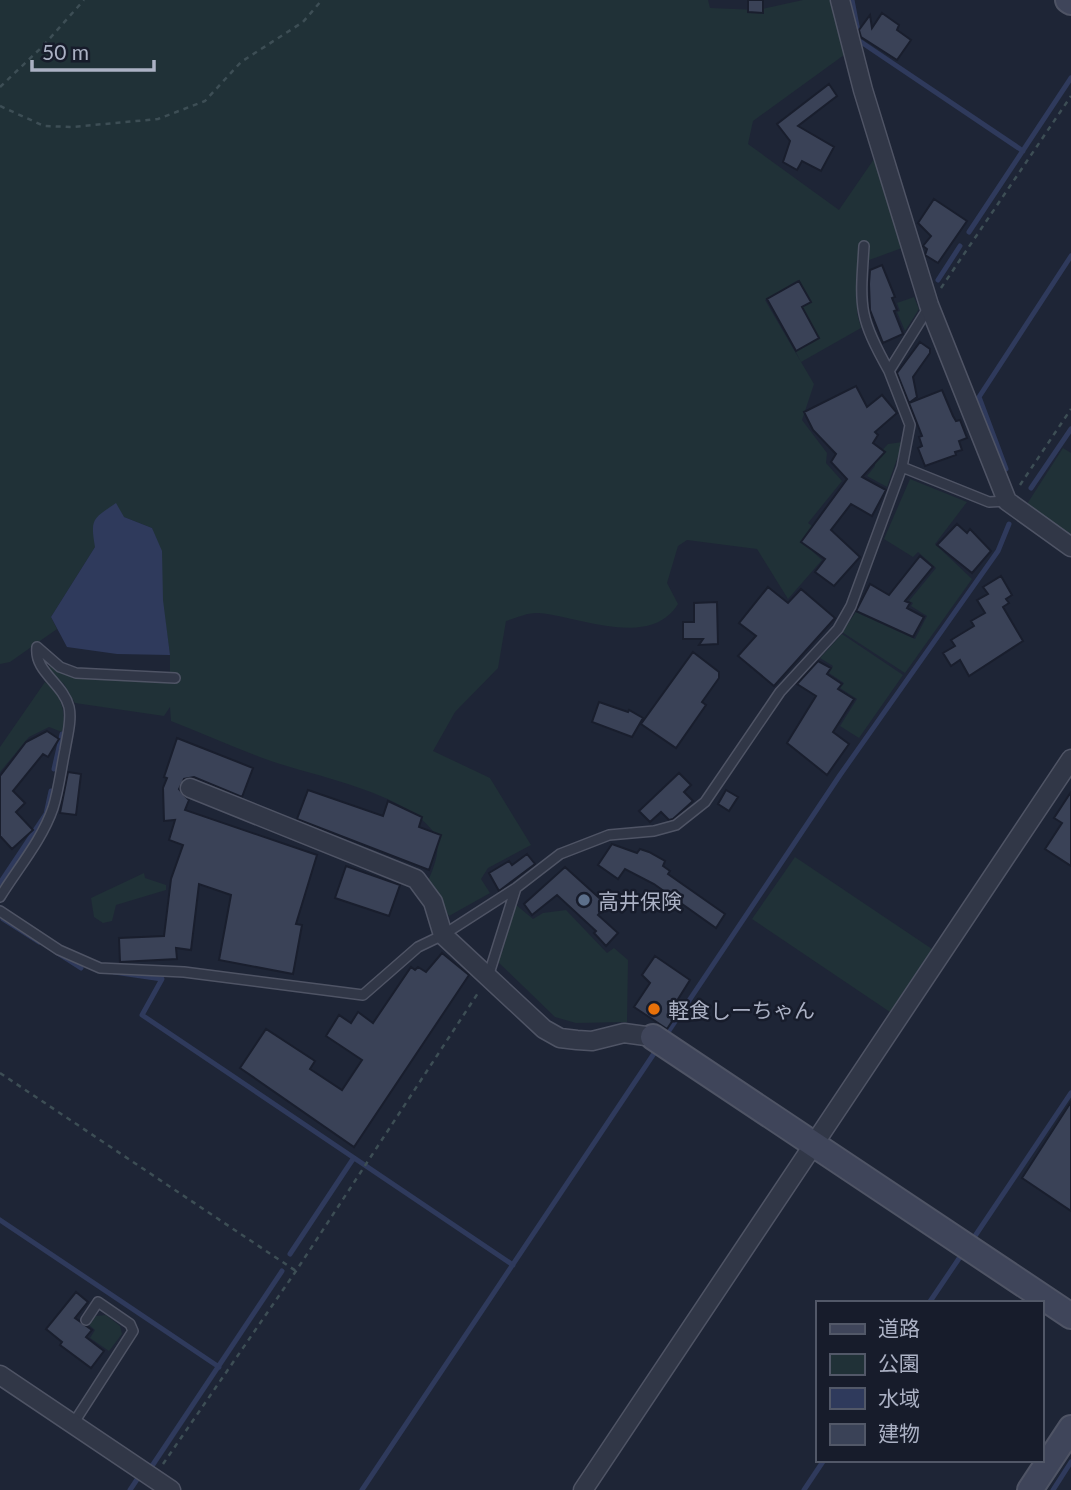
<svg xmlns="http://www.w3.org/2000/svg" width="1071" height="1490" font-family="Lato,'Noto Sans JP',sans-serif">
<rect width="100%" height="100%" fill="#1e2536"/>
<path fill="#203137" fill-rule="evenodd" d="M0 0H708L710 8 758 10 803 0H832L844 55 753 121 748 144 839 210 874 159 902 248 861 263 857 313 861 328 801 362 814 384 802 420 827 453 826 463 842 481 808 523 825 536 812 551 822 560 788 599 757 549 687 540 678 546 667 583 678 604C650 649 581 617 539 613 528 612 516 618 506 621L498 668 455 712 433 751 490 778 531 845 488 868 481 879 490 893 449 916 428 881C435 865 443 845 432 830 404 793 315 776 271 761 237 749 204 734 171 721L170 707 164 716 75 703 64 684 47 670 50 666 74 677 170 680V655L152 528 124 517 95 547 51 617 57 629 10 662 0 664ZM798 280 812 302 800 308 820 338 796 352 801 362 765 300Z
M914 297 919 309 905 331 897 312 900 311 897 303Z
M903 442 887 487 867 476 875 466 874 459 888 444Z
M1063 448 1071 453V534L1027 504Z
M910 479 967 502 935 544 972 579 905 673 842 632 856 612 915 639 927 616 911 606 913 603 909 601 936 568 918 552 913 557 884 539Z
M842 634 903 675 859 738 840 726 857 699 840 688 844 683 829 673 833 666 820 658Z
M45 682C61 695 67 711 62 732L49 727 29 737 0 772V747Z
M795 857 932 949 890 1012 752 919Z
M144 873 145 878 166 885V890L116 905 112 921 103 923 94 917 91 898Z
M515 904 533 919 543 913 566 910 607 953 614 948 628 960 627 1022 576 1023 555 1017 496 960 503 950Z
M106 1315 120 1326 122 1334 109 1351 90 1338 95 1330 89 1325 96 1316Z"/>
<path fill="#2f3a5c" d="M116 503 124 517 152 528 162 551 163 600 170 655 117 654 67 647 51 617 95 547C90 518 93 519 116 503Z"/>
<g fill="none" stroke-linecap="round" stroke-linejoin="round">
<path stroke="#2f3a5c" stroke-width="5" d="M852 0 858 31
M861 42 1023 151
M969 232 1071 78
M938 280 960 246
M1006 469 979 397 1071 256
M1031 488 1071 429
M54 769 62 734
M0 883 46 814 51 791
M3 919 39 942
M56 952 81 968
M114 972 162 979 142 1015 513 1265
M664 1038 840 775 998 551 1009 524
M0 1220 219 1367
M975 1236 1071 1093
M290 1254 353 1159
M929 1303 960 1257
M152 1466 282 1271
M130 1490 138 1478
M362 1490 657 1049
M804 1490 824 1460
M1053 1490 1071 1462"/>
</g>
<path fill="#3a4257" stroke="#191e2d" stroke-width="2" d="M748 0H763V13L748 12Z
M882 13 899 25 897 30 911 40 897 60 861 37 859 30 870 15 872 28Z
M829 84 837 96 798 126 834 147 821 171 802 161 797 170 783 162 790 141 777 124Z
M934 199 967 221 938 263 925 255 927 249 923 246 931 236 918 223Z
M882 265 895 297 892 298 897 310 894 311 903 334 883 343 870 310 869 284 870 270Z
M799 281 811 302 802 307 819 338 796 351 767 299Z
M920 342 930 349V353L913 377 917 397 909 403 897 373Z
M856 386 867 407 882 395 897 413 875 432 878 435 873 443 885 452 862 477 886 490 872 516 851 504 831 530 860 557 834 586 815 572 825 559 801 542 847 479 831 462 836 454 813 430 804 412Z
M942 390 953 416 956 421 960 420 967 438 959 441 962 450 955 452 956 455 925 466 918 448 922 446 919 437 922 436 909 403Z
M957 524 967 533 970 529 991 551 972 573 937 545Z
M920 556 933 567 905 601 910 603 907 608 924 617 913 637 856 611 870 584 889 595Z
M1001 576 1012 595 1006 599 1009 603 1003 607 1023 641 969 676 960 660 951 666 943 653 955 646 951 640 974 626 971 621 985 613 977 600 988 594 983 587Z
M768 587 788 603 801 589 835 618 774 686 738 656 756 636 739 623Z
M717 602 718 644 699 645 703 639H683V622H694V603Z
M693 652 719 672V678L702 702 706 705 676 748 641 724Z
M818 661 831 668 827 674 842 684 838 689 854 699 833 732 849 744 827 775 787 743 816 696 797 684Z
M599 702 628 712 629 710 643 718 632 737 592 722Z
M47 731 59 739 48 757 43 754 13 791 25 803 16 812 33 830 12 849 0 836V776L26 742Z
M177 738 253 768 242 797 194 777 184 779 179 789 189 800 185 810 317 855 296 924 302 925 293 974 219 960 231 895 199 884 191 950 176 948 177 959 120 962 119 938 164 936 171 879 183 845 169 840 175 820 164 821 163 788 167 778 164 777Z
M68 772 81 774 76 815 60 813Z
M679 773 691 785 684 792 693 801 673 819 669 820 661 812 650 822 639 811Z
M308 790 383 816 388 801 422 817 419 827 441 835 429 870 297 819Z
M726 790 738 797 729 811 718 804Z
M1071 792V866L1045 849 1062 823 1054 818Z
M612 844 637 853 640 849 649 852 665 861 663 866 670 871 668 874 725 914 716 928 654 884 625 869 618 879 598 865Z
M527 854 535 864 499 891 489 873 509 861 512 865Z
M346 866 400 885 389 916 335 898Z
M565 867 607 905 598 915 618 933 606 946 594 933 596 931 557 895 532 915 524 904Z
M442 953 469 975 354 1147 240 1068 266 1029 315 1061 310 1069 342 1090 362 1060 326 1036 339 1015 351 1023 358 1012 373 1023 411 967 415 970 418 967 426 972Z
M655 956 690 980 675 1004 681 1008 667 1029 634 1007 650 983 642 975Z
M1071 1102V1211L1022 1178Z
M76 1292 88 1302 75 1318 92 1330 86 1337 104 1351 91 1368 60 1345 62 1342 46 1329Z"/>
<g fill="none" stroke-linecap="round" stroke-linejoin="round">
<g stroke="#4f5465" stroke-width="12">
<path id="lane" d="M864 246C860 307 858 316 889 371
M902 467 910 425 889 371 929 307
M0 897C18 868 42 840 53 808 59 789 61 769 65 750 67 737 72 720 69 707 63 683 34 672 37 647L60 667 76 673 175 678
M0 911 59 950 100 968 184 972 363 995 418 947 443 935 516 888 560 854 609 835 654 831 676 825 705 802 780 692 838 629 851 606 902 467 989 502 1007 501
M488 977 516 888
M73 1424 133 1331 130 1324 98 1302 86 1320"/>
</g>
<g stroke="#4f5465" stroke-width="21">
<path id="street" d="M840 0 863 90 929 305 1007 501 1071 547
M190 788 416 879 433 902 443 935 544 1029 560 1038 577 1040 592 1041 624 1033 653 1037
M0 1375 171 1490
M583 1490 1071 759"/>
</g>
<g stroke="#4f5465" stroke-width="28">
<path id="secondary" d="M1068 0 1071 2
M653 1037 1071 1316
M1030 1490 1071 1428"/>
</g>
<path stroke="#3d4e55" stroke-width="2.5" stroke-dasharray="5 5" stroke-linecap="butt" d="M0 87 43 46 84 0
M0 106 44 126 72 127 158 119 205 101 241 62 303 22 322 0
M941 288 1071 96
M1020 485 1071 409
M0 1073 296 1271
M163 1464 296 1271 478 993"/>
<use href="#lane" stroke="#313747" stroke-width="9"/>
<use href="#street" stroke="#313747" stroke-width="18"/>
<use href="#secondary" stroke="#3f455a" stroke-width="24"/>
</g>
<circle fill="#5c6f8a" stroke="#171c2b" stroke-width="2.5" cx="584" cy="900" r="7"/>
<circle fill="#e8710a" stroke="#171c2b" stroke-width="2.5" cx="654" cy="1009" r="7"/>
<g text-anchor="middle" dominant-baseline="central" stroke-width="5" stroke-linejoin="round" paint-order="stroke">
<g font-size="21" fill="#abb1c4" stroke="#171c2b" text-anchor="start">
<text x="598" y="900">高井保険</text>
<text x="668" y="1009">軽食しーちゃん</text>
</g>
</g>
<rect x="816" y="1301" width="228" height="161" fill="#171c2b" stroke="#525868" stroke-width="2"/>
<rect x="830" y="1324" width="35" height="10" fill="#3f455a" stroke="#525868" stroke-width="2"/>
<text x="878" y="1336" font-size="21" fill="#abb1c4">道路</text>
<rect x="830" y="1354" width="35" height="21" fill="#203137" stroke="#525868" stroke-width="2"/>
<text x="878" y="1371" font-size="21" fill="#abb1c4">公園</text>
<rect x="830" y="1388" width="35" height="21" fill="#2f3a5c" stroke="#525868" stroke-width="2"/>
<text x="878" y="1406" font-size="21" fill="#abb1c4">水域</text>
<rect x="830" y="1424" width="35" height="21" fill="#3a4257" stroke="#525868" stroke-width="2"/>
<text x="878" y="1441" font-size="21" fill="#abb1c4">建物</text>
<path d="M32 60v10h122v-10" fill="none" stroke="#abb1c4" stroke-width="3.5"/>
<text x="42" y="60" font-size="21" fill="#abb1c4" stroke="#171c2b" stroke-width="5" paint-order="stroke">50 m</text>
</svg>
